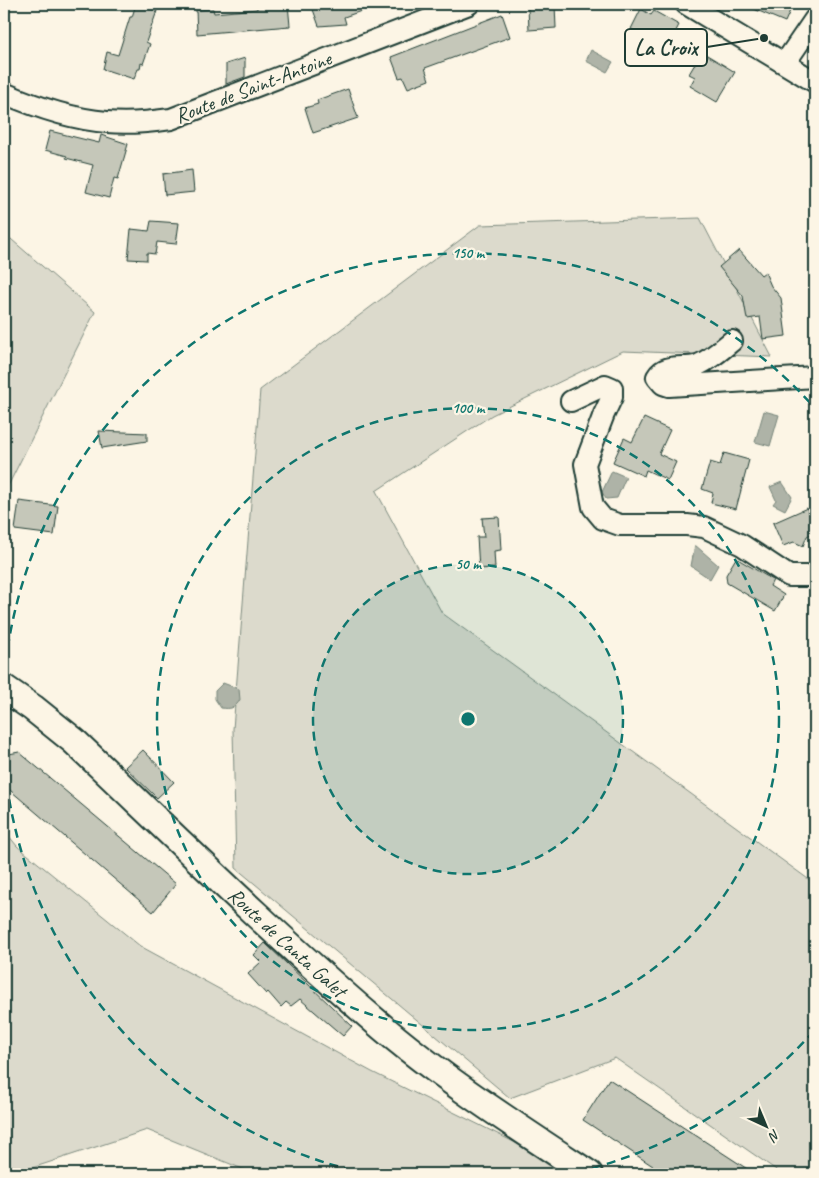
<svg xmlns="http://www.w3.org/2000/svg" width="819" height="1178" font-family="Caveat,sans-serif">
<rect width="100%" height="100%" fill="#fcf5e5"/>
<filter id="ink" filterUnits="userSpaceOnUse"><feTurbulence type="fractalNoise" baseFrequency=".02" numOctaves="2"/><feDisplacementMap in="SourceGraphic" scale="10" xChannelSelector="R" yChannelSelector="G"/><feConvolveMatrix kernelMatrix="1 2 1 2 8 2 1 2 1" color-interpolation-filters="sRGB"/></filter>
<g filter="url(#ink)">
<path fill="#dcdacc" stroke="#7e8c80" d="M700 218 772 357 623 351 492 415 376 491 442 613 815 884V1174H782L615 1058 510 1098 236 868 233 729 260 390 480 225Z
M4 233 95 312 4 494Z
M4 830 17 846 140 946 372 1072 520 1145 567 1174H255L147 1130 14 1174H4Z"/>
<path fill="#aeb3a7" stroke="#758479" d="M591 50 613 62 607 72 586 61Z
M764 411 779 415 770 446 755 442Z
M612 471 626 477 617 498 606 499 602 492Z
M782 482 792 497 785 510 773 504 776 500 770 487Z
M695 545 718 565 710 579 691 566Z
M223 683 239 689 240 700C234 709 231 709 221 708L215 699V691Z"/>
<path fill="#c5c7b9" stroke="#1f3d34" d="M136 4 157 11 146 42 150 44 143 64 141 63 140 69H138L134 79 103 69 107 52 118 55 130 17H132Z
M257 4H288L290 26 197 34 196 10 213 9 214 13 257 9Z
M311 4H372L373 7 344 17 346 24 319 26Z
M742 4H793L785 22Z
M555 5 556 28 529 30 528 7Z
M641 9 651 15 654 11 679 25 662 58H655L635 46 641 34 631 29Z
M502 14 510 37 425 68 429 80 408 88 403 77 399 78 391 57Z
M702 52 735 72 717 102 690 86 695 77 689 74Z
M245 58V77L226 84V64Z
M348 89 358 118 313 133 305 108 318 104 317 100Z
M50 131 99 143 101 135 128 144 118 179 114 178 109 198 86 192 93 165 66 158 67 156 45 150Z
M192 170 194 192 165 195 163 174Z
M151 221 179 223 176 244 157 242 155 254 147 253V260L128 259 131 229 149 231Z
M739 250 761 275 765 272 771 286 781 298 786 336 763 339 760 317 747 319 743 296 719 267Z
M644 418 670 430 659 454 676 462 668 480 646 470 644 476 613 462 624 438 632 442Z
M99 431 147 433V441L102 448Z
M724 453 749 460 736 509 711 503 713 493 702 489 710 462 720 465Z
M19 501 58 506 54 535 15 530Z
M807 508 815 528V532L807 536 803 546 794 542 783 546 773 523Z
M499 517 501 550 494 551 495 568 479 569 477 537H484L482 518Z
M736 558 773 580 770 586 784 595 775 611 727 583 726 575Z
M143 750 174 782 157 798 125 767Z
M19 752 176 884 153 912 4 785V755Z
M265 943 352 1026 343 1036 300 999 291 1006 286 1002 281 1007 268 992 266 994 248 974 261 962 254 955Z
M609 1079 755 1174H665L583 1120Z"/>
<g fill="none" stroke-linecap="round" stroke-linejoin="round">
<g stroke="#1f3d34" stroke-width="24">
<path id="minor" d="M686 4 815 82
M785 63 815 19
M4 93C36 107 71 119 107 122 128 124 150 122 171 119L469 4
M732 341C722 349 710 360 698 365 685 370 665 362 657 377L663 384 669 386 815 377
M571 401 605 385 612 388V397L604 414 585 464 593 507 603 519 620 525H687L704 527 742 545 789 576H815"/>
</g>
<g stroke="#1f3d34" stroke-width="30">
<g id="major">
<path id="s1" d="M4 688 33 708 74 741C173 835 271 932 375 1021 441 1078 516 1126 589 1174"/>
</g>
</g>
<use href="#minor" stroke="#fcf5e5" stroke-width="20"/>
<use href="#major" stroke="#fcf5e5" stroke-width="26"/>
</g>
</g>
<circle cx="468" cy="719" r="155" fill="#0f766e" fill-opacity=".12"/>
<g fill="none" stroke="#0f766e" stroke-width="2.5" stroke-dasharray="9 6">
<circle cx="468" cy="719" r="155"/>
<circle cx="468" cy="719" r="311"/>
<path d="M814 1031A466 466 0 0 1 569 1174M367 1174A466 466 0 0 1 4 760M4 678A466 466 0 0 1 814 407"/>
</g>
<g text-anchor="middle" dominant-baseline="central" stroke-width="4.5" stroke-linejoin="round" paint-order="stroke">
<g font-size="21" fill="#1f3d34" stroke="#fcf5e5">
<text transform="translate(253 87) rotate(-21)">Route de Saint-Antoine</text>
<text stroke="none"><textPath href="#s1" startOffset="381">Route de Canta Galet</textPath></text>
</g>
</g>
<circle cx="468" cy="719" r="8" fill="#0f766e" stroke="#fcf5e5" stroke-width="2.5"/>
<g font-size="15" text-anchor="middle" font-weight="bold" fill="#0f766e" stroke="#fcf5e5" stroke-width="4.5" stroke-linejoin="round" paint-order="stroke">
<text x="468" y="258">150 m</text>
<text x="468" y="413">100 m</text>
<text x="468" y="569">50 m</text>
</g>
<path fill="none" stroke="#1f3d34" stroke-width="2" d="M764 38L707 47"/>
<circle fill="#1f3d34" stroke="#fcf5e5" stroke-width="2" cx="764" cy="38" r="5"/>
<rect fill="#fcf5e5" stroke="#1f3d34" stroke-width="2" x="625" y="29" width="82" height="37" rx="5"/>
<g font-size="22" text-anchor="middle" font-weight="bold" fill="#1f3d34">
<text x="666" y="55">La Croix</text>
</g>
<rect width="819" height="1178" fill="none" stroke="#fcf5e5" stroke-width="20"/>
<rect x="10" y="10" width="799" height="1158" fill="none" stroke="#1f3d34" stroke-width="2" filter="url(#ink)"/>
<g transform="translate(766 1126) rotate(136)" stroke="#fcf5e5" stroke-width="4" paint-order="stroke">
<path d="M0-4L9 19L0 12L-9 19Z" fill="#1f3d34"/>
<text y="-8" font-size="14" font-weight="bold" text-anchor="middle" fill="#1f3d34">N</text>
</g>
</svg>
